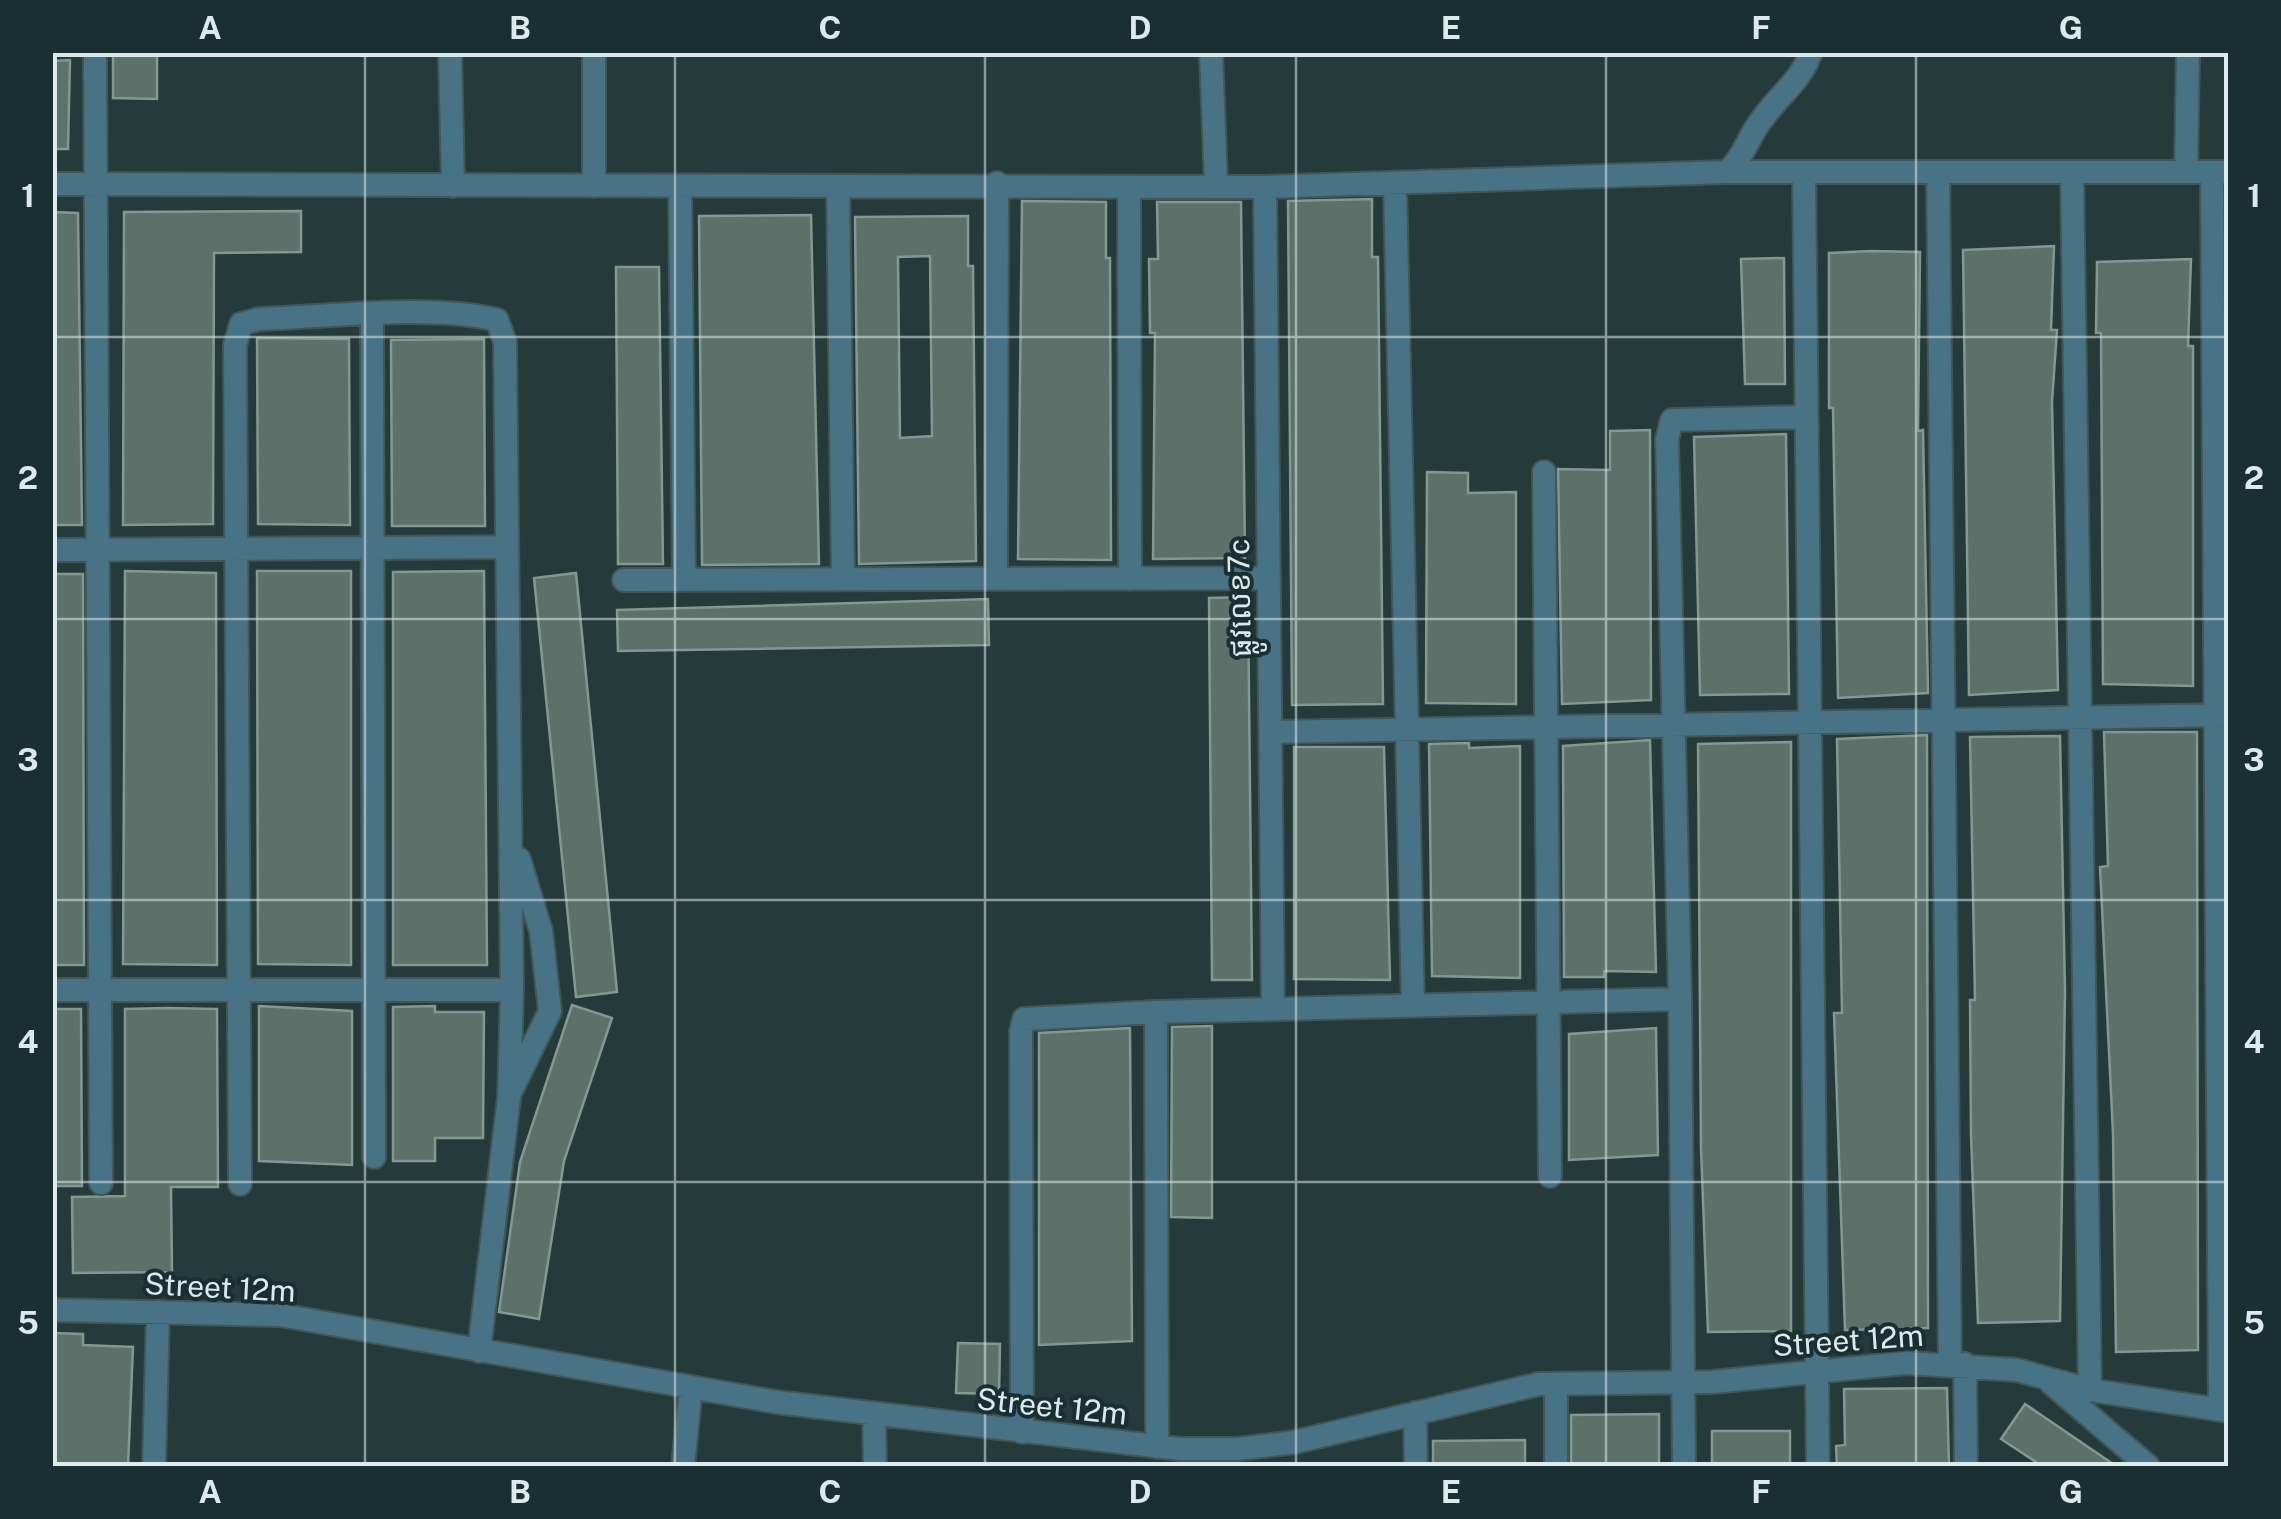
<svg xmlns="http://www.w3.org/2000/svg" width="2281" height="1519" font-family="'Public Sans','Noto Sans Khmer',sans-serif">
<rect width="100%" height="100%" fill="#243a3b"/>
<path fill="#5c716a" stroke="#829891" stroke-width="2.5" fill-rule="evenodd" d="M113 52H157V99L113 98Z
M70 60 68 149H52V61Z
M1372 199V257H1378L1383 704 1292 705 1288 201Z
M1022 201 1106 202V258H1110L1111 560 1018 559Z
M1157 202H1241L1245 558 1153 559 1155 333H1150L1149 259H1158Z
M301 211V252L214 253 213 524 123 525 124 212Z
M52 212 78 213 82 525H52Z
M811 215 819 564 702 565 699 216Z
M968 216V266H973L976 561 859 564 855 217ZM930 256 932 436 900 438 898 257Z
M2054 246 2051 330H2057L2052 402 2058 690 1969 695 1963 250Z
M1871 251 1920 252 1918 431 1923 430 1928 693 1838 698 1833 408H1829V253Z
M1784 258 1785 384H1745L1741 259Z
M2191 259 2188 346H2193V686L2103 684 2101 333H2096L2097 262Z
M616 267H659L663 564H618Z
M257 338 349 339 350 525 258 524Z
M484 339 485 526H392L391 340Z
M1650 430 1651 700 1562 704 1558 469 1610 470V431Z
M1786 434 1789 694 1700 695 1694 437Z
M1427 472 1468 473V493L1516 492V704L1426 703Z
M125 571 216 573 217 965 123 964Z
M257 571H351V965L258 964Z
M484 571 487 965H393V572Z
M576 573 617 992 576 997 534 578Z
M52 574H83L84 965H52Z
M1248 597 1252 980H1212L1209 598Z
M988 599 989 645 618 651 617 610Z
M2104 732H2197L2198 1350 2116 1352 2113 1134 2100 867 2108 866Z
M1927 735 1928 1328 1845 1330 1834 1013H1842L1837 739Z
M2060 736 2065 991 2060 1321 1978 1323 1971 1135 1970 1000H1975L1970 737Z
M1650 740 1656 972 1604 971V977H1564L1563 746Z
M1791 742V1331L1708 1332 1701 1148 1698 744Z
M1469 743V748L1520 746V978L1432 976 1429 744Z
M1294 747H1384L1390 980 1294 979Z
M572 1005 612 1018 564 1161 539 1319 499 1312 520 1162Z
M259 1006 352 1011V1165L259 1161Z
M435 1006V1012H484L483 1138H435V1161H393V1007Z
M167 1008 217 1009 218 1187H171L172 1272 73 1273 72 1197 125 1196V1009Z
M52 1009H81L82 1186H52Z
M1212 1026V1218L1171 1217 1172 1027Z
M1130 1028 1132 1341 1039 1345V1033Z
M1656 1028 1658 1155 1569 1160V1034Z
M52 1333 83 1334V1345L133 1347 128 1466H52Z
M958 1343 1000 1344 999 1394 956 1393Z
M1947 1388 1949 1466H1837L1836 1446 1845 1445 1844 1389Z
M2025 1404 2116 1466H2042L2001 1439Z
M1659 1414V1466H1571V1415Z
M1712 1431H1790V1466H1712Z
M1525 1440V1466H1433V1441Z"/>
<g fill="none" stroke-linecap="round" stroke-linejoin="round">
<g stroke="#425657" stroke-width="26">
<path id="minor" d="M95 52 101 1183
M450 52 453 186
M594 52V186
M1211 52 1216 185
M1727 172C1746 154 1748 136 1763 118 1780 94 1801 81 1811 52
M1938 172 1950 1363
M2072 172 2090 1390
M2186 172 2188 52
M2212 172 2220 1408
M1804 173 1818 1466
M52 184 1265 187 1727 172H2228
M1395 184 1413 1006
M680 186 684 579
M838 186 843 579
M1265 187 1273 1009
M1129 188 1130 579
M372 316 374 1157
M1544 472 1550 1176
M52 550 506 547
M996 579 997 183
M624 580 1269 578
M1271 732 2227 715
M52 990H512
M512 1089 550 1011 541 931 519 859
M240 1184 235 345 241 324 259 319C329 317 431 304 497 320L505 342 512 990 509 1097 479 1351
M52 1310 280 1315 776 1402 1180 1449H1238L1295 1442 1539 1384 1712 1382 1906 1363 2017 1370 2090 1390 2228 1411
M1965 1364 1966 1466
M2051 1383 2148 1466
M1556 1384V1466
M1415 1413 1416 1466
M874 1415 875 1466
M1022 1432 1021 1032 1024 1019 1156 1012
M1157 1447 1156 1012 1680 999
M154 1466 158 1312
M683 1466 691 1387
M1684 1466 1680 999 1667 439 1672 420 1806 417"/>
</g>
<use href="#minor" stroke="#487286" stroke-width="22"/>
</g>
<path fill="none" stroke="#ddeaeb" stroke-width="2.5" stroke-opacity="0.55" d="M365 52V1466M675 52V1466M985 52V1466M1296 52V1466M1606 52V1466M1916 52V1466M52 337H2228M52 619H2228M52 900H2228M52 1182H2228"/>
<g text-anchor="middle" dominant-baseline="central" stroke-width="8" stroke-linejoin="round" paint-order="stroke">
<g font-size="30" fill="#ddeaeb" stroke="#1a2f31">
<text transform="translate(1239 598) rotate(-91)">ផ្លូវលេខ7c</text>
<text transform="translate(220 1287) rotate(3)">Street 12m</text>
<text transform="translate(1848 1340) rotate(-4)">Street 12m</text>
<text transform="translate(1052 1406) rotate(6)">Street 12m</text>
</g>
</g>
<rect width="2281" height="1519" fill="none" stroke="#1a2f31" stroke-width="110"/>
<rect x="55" y="55" width="2171" height="1409" fill="none" stroke="#ddeaeb" stroke-width="4"/>
<g font-size="32" text-anchor="middle" font-weight="bold" fill="#ddeaeb">
<text x="210" y="39">A</text>
<text x="520" y="39">B</text>
<text x="830" y="39">C</text>
<text x="1140" y="39">D</text>
<text x="1451" y="39">E</text>
<text x="1761" y="39">F</text>
<text x="2071" y="39">G</text>
<text x="28" y="207">1</text>
<text x="2254" y="207">1</text>
<text x="28" y="489">2</text>
<text x="2254" y="489">2</text>
<text x="28" y="771">3</text>
<text x="2254" y="771">3</text>
<text x="28" y="1053">4</text>
<text x="2254" y="1053">4</text>
<text x="28" y="1334">5</text>
<text x="2254" y="1334">5</text>
<text x="210" y="1503">A</text>
<text x="520" y="1503">B</text>
<text x="830" y="1503">C</text>
<text x="1140" y="1503">D</text>
<text x="1451" y="1503">E</text>
<text x="1761" y="1503">F</text>
<text x="2071" y="1503">G</text>
</g>
</svg>
